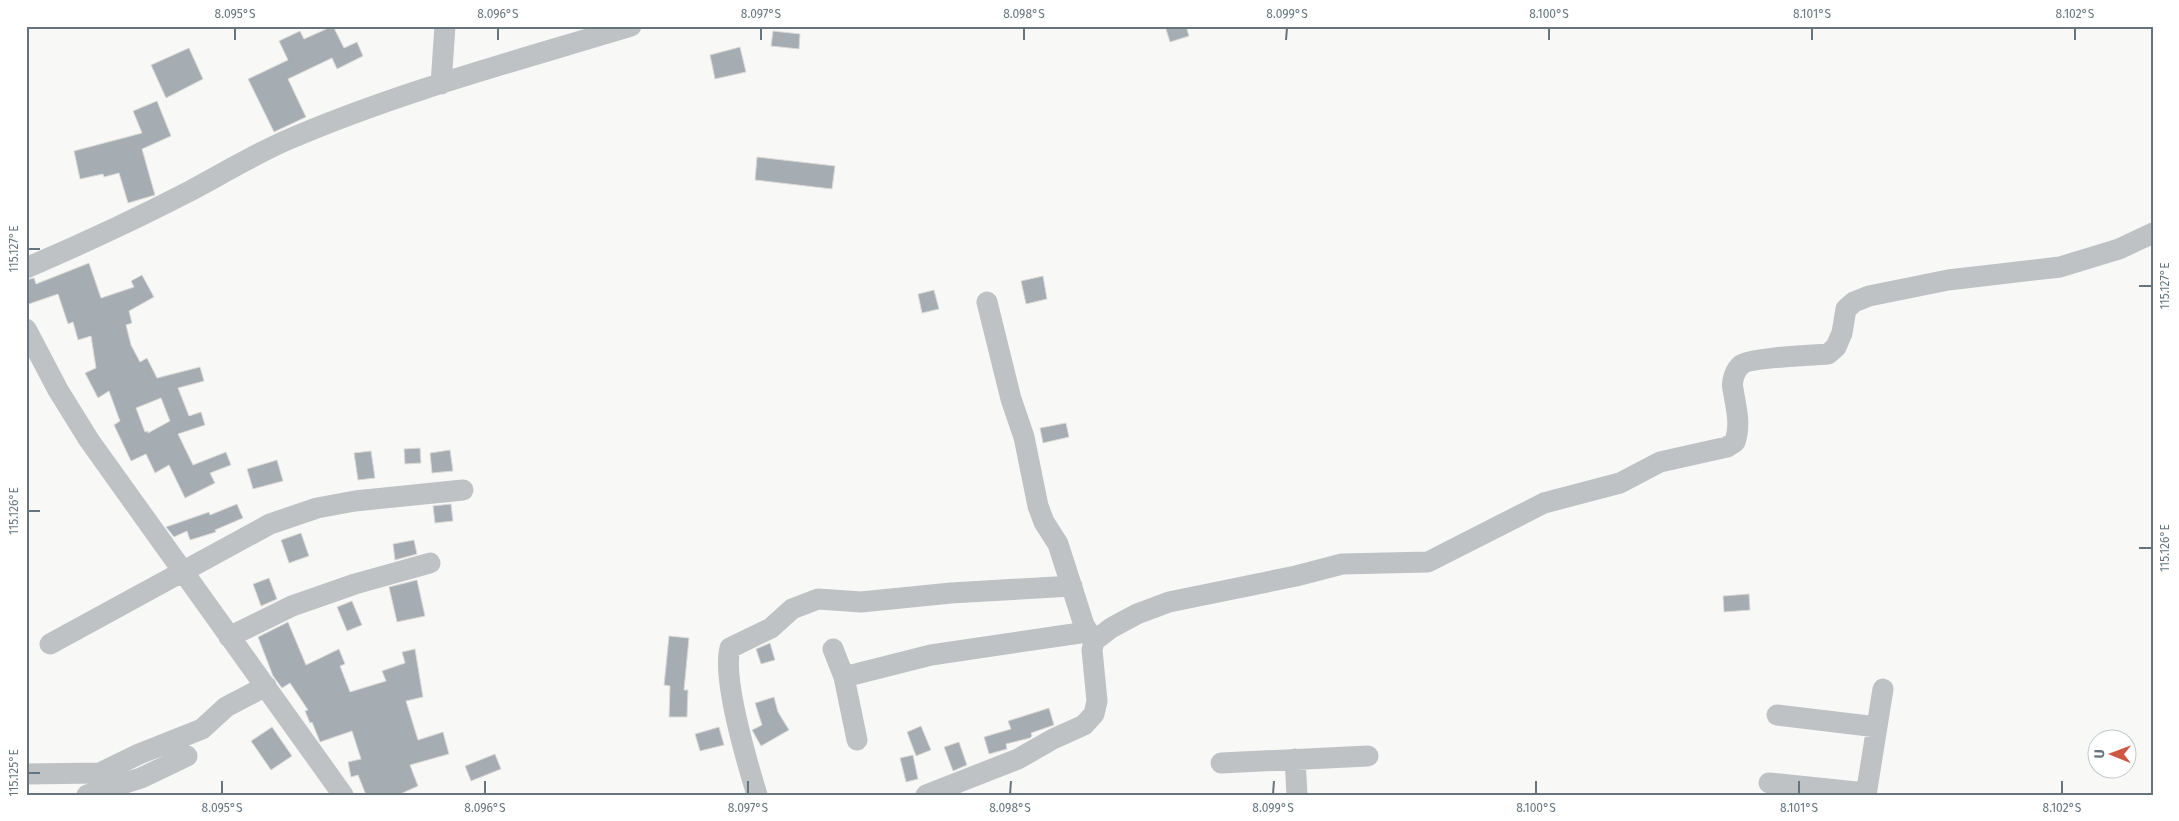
<svg xmlns="http://www.w3.org/2000/svg" width="2179" height="821" font-family="'Fira Sans',sans-serif">
<rect width="100%" height="100%" fill="#f8f8f6"/>
<path fill="#a6adb2" stroke="#dadad8" fill-rule="evenodd" d="M333 26 344 48 357 42 363 56 337 69 332 58 288 79 306 117 274 132 248 79 288 60 279 41 300 31 304 39Z
M1165 26H1186L1189 36 1170 42Z
M773 31 800 34 799 49 771 46Z
M740 47 746 72 715 79 710 55Z
M189 48 203 79 166 98 151 65Z
M157 101 171 136 142 149 155 195 128 203 119 173 104 177 103 174 80 179 74 151 142 133 133 111Z
M757 157 835 166 832 189 755 180Z
M89 263 101 298 134 287 131 281 142 275 154 297 129 311 132 323 126 325 131 345 140 362 147 358 157 378 200 367 204 381 178 388 189 416 201 412 205 425 178 434 193 465 226 452 231 465 210 473 215 483 185 498 169 465 155 473 146 454 131 461 114 425 120 421 109 391 98 398 85 373 96 368 91 336 78 340 73 322 68 324 58 294 26 305V280L34 278 36 284ZM161 398 170 421 148 433V431L145 432 136 408Z
M1043 276 1047 299 1026 304 1021 281Z
M934 290 939 309 922 313 918 294Z
M1066 423 1069 437 1043 443 1040 428Z
M420 448 421 463 405 464 404 449Z
M450 450 453 471 432 473 430 453Z
M371 451 375 478 358 480 354 453Z
M277 460 283 481 253 489 247 469Z
M237 504 243 518 215 530 216 532 190 540 187 531 174 537 166 527 209 512 210 515Z
M451 504 453 521 435 523 433 506Z
M301 533 309 556 289 563 281 540Z
M414 540 417 554 395 560 393 544Z
M269 578 277 599 261 606 253 584Z
M417 580 425 616 397 622 389 587Z
M1749 594 1750 610 1724 612 1723 596Z
M352 601 362 625 347 631 337 607Z
M288 622 306 665 339 649 345 664 340 666 350 692 386 681 382 671 405 663 402 652 415 649 423 697 406 701 418 740 443 732 449 754 410 765 418 786 398 795H366L358 775 351 777 348 762 361 759 352 731 320 742 312 722 310 723 305 711 308 710 290 683 282 688 273 676 258 637Z
M669 636 689 638 684 690H688L687 717H669L670 686 664 685Z
M770 643 775 660 761 664 756 649Z
M774 697 778 712 789 730 761 746 752 730 762 725 755 703Z
M1049 708 1054 725 1031 733 1032 736 1030 738 1006 744 1007 749 989 754 984 737 1011 729 1008 721Z
M921 726 931 750 916 756 907 732Z
M272 727 292 756 271 770 251 741Z
M719 727 724 745 700 751 695 734Z
M959 742 967 765 953 771 944 747Z
M495 754 501 769 471 781 465 766Z
M913 755 918 779 906 782 900 758Z"/>
<g fill="none" stroke-linecap="round" stroke-linejoin="round">
<path stroke="#bec2c5" stroke-width="21" d="M441 84 445 26
M26 268C82 244 136 219 190 191 222 174 253 155 287 140 398 92 516 61 631 26
M987 302 1011 399 1024 437 1038 506 1044 522 1058 544 1084 625 1094 641
M26 329 58 390 89 440 343 795
M229 637 292 606 355 584 430 563
M50 644 270 524 317 508 355 501 463 490
M833 649 844 677 857 740
M844 677 931 655 1087 632
M1777 715 1877 727
M1295 759 1297 795
M1221 763 1368 756
M26 774 100 773 139 754 202 729 226 707 266 686
M1769 783 1866 793
M87 795 141 778 187 756
M757 795C747 762 722 679 730 648L771 628 792 609 818 599 861 602 951 593 1072 586
M926 795 1018 759 1053 739 1084 725 1094 714 1097 701 1092 650 1094 641 1111 628 1137 614 1169 602 1296 576 1342 564 1428 562 1544 503 1620 483 1660 462 1727 447 1735 442C1741 424 1736 408 1733 389 1731 382 1735 370 1741 365 1748 358 1813 355 1828 354L1836 347 1842 333 1846 309 1854 302 1869 296 1948 280 2060 267 2119 249 2153 233
M1866 795 1883 689"/>
</g>
<path fill="none" stroke="#66757d" stroke-width="2" d="M235 40V28M498 40V28M761 40V28M1024 40V28M1286 40 1287 28M1549 40V28M1812 40V28M2075 40V28M28 249H40M2139 286H2152M28 511H40M2139 548H2152M28 773H40M222 794V781M485 794V781M748 794V781M1010 794 1011 781M1273 794 1274 781M1536 794V781M1799 794V781M2062 794V781"/>
<rect width="2179" height="821" fill="none" stroke="#ffffff" stroke-width="55"/>
<g transform="translate(2112 754) rotate(271)"><circle r="24" fill="#ffffff" stroke="#c2c8cb"/>
<path d="M0-4L9 19L0 12L-9 19Z" fill="#cd5741"/>
<text y="-8" font-size="14" font-weight="bold" text-anchor="middle" fill="#66757d">U</text>
</g>
<rect x="28" y="28" width="2124" height="766" fill="none" stroke="#66757d" stroke-width="2"/>
<g font-size="12" text-anchor="middle" fill="#66757d">
<text x="235" y="18">8.095°S</text>
<text x="498" y="18">8.096°S</text>
<text x="761" y="18">8.097°S</text>
<text x="1024" y="18">8.098°S</text>
<text x="1287" y="18">8.099°S</text>
<text x="1549" y="18">8.100°S</text>
<text x="1812" y="18">8.101°S</text>
<text x="2075" y="18">8.102°S</text>
<text transform="translate(14 249) rotate(-90)" y="4">115.127°E</text>
<text transform="translate(2165 286) rotate(-90)" y="4">115.127°E</text>
<text transform="translate(14 511) rotate(-90)" y="4">115.126°E</text>
<text transform="translate(2165 548) rotate(-90)" y="4">115.126°E</text>
<text transform="translate(14 773) rotate(-90)" y="4">115.125°E</text>
<text x="222" y="812">8.095°S</text>
<text x="485" y="812">8.096°S</text>
<text x="748" y="812">8.097°S</text>
<text x="1010" y="812">8.098°S</text>
<text x="1273" y="812">8.099°S</text>
<text x="1536" y="812">8.100°S</text>
<text x="1799" y="812">8.101°S</text>
<text x="2062" y="812">8.102°S</text>
</g>
</svg>
